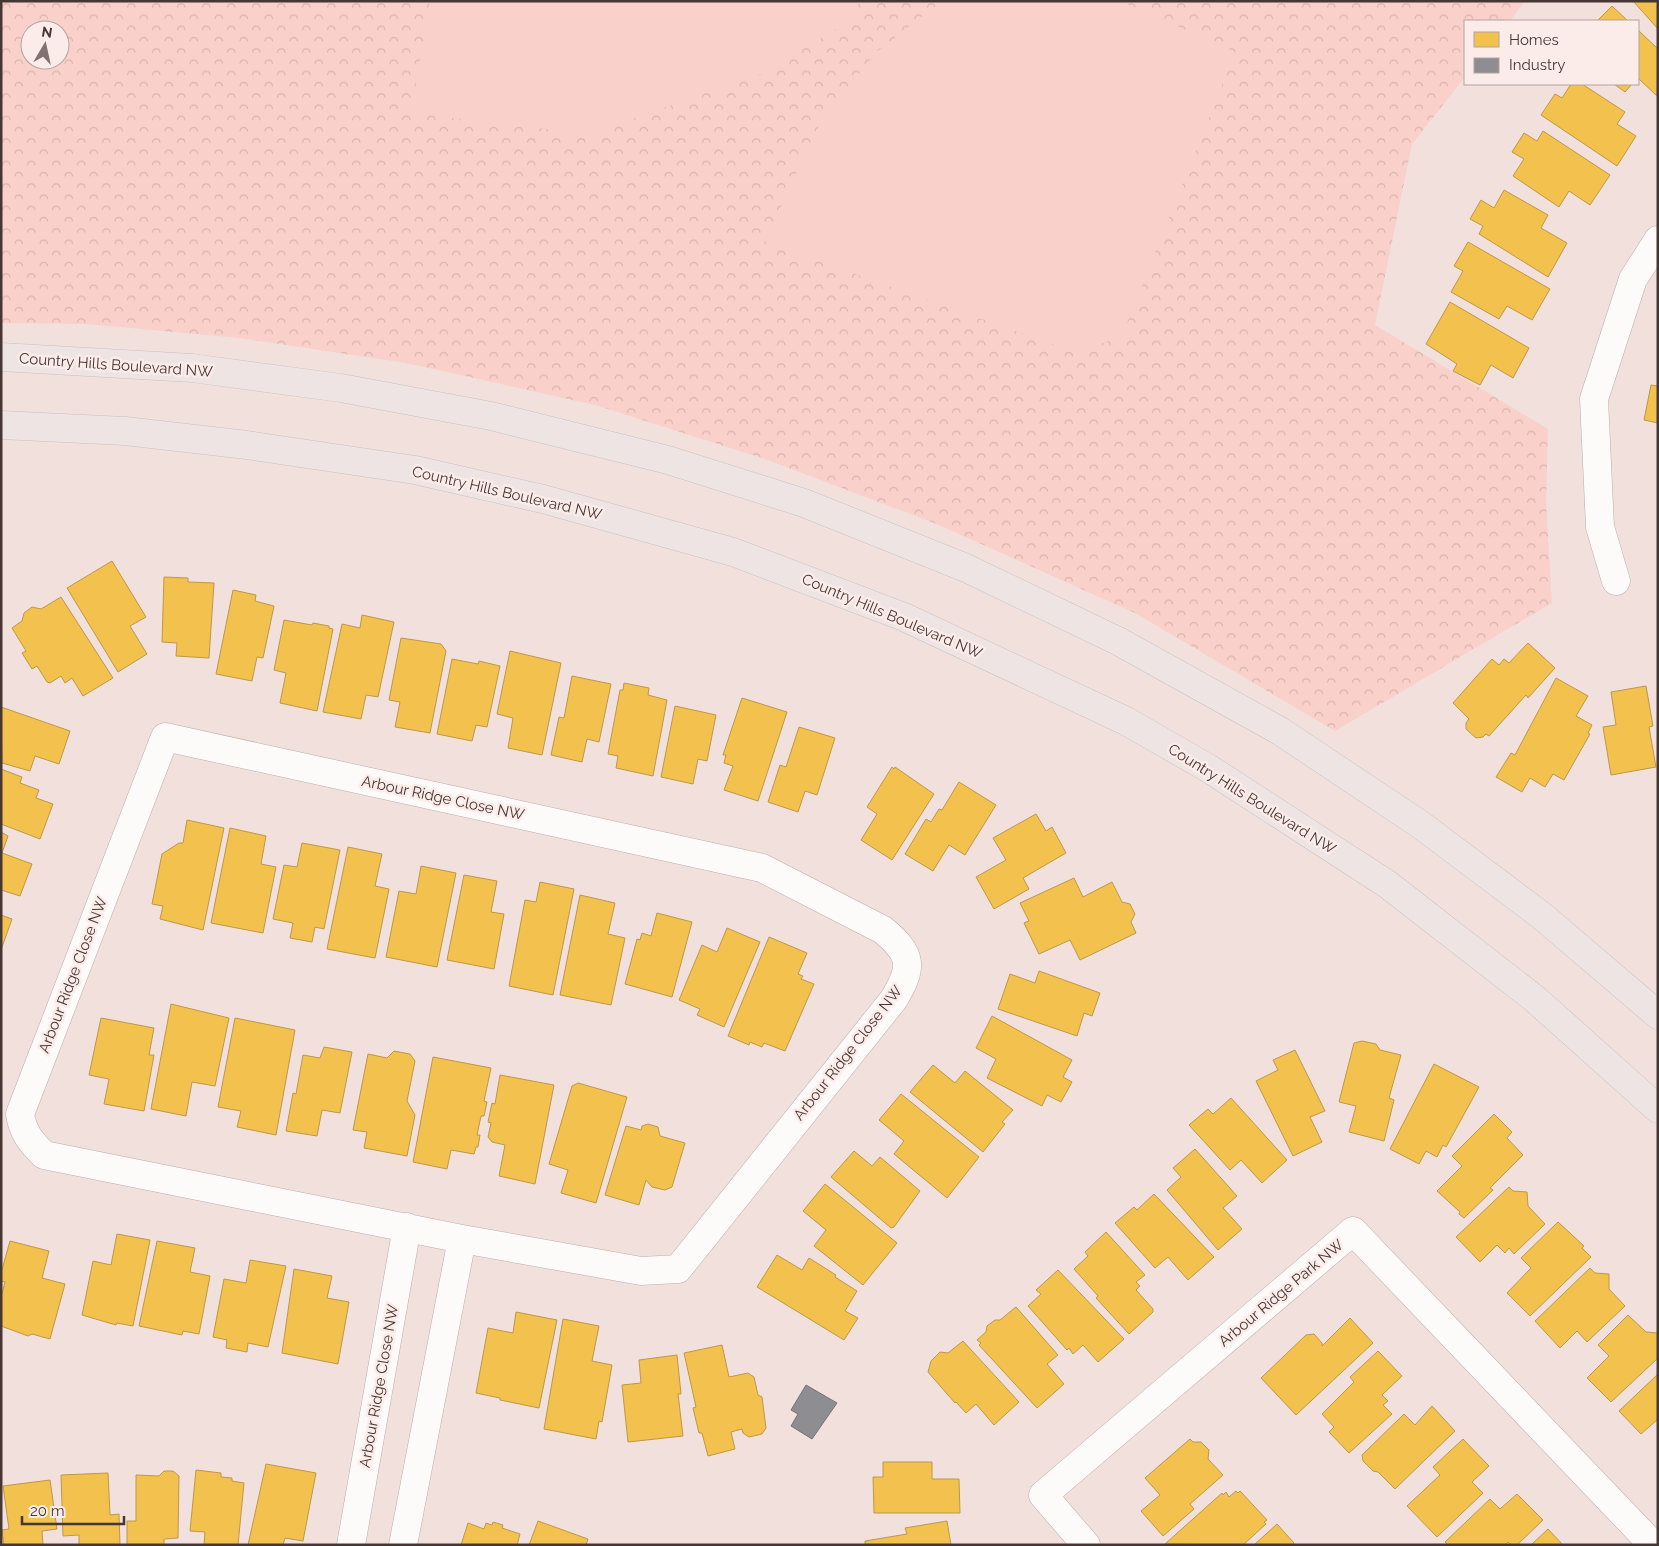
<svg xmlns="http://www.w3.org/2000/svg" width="1659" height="1546" font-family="Raleway,sans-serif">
<defs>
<pattern id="park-crowns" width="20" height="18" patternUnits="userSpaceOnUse" patternTransform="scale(1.25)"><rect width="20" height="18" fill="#f9d1ca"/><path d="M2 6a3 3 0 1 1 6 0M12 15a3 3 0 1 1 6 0" fill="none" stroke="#d7b4ae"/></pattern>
</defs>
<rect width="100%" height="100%" fill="#f2e0dd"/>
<path fill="url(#park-crowns)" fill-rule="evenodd" d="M1 1H1525L1510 21H1465V77L1412 144 1375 325 1548 429 1546 502 1552 603 1335 731 1135 613 934 523 765 459 595 405 406 363 239 338 87 324 1 323ZM30 30H60V60H30Z"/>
<path fill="#f9d1ca" d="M430 1H861L844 24 761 74 589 134 411 113Z
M942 1H1107L1130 5 1235 52 1122 336 1077 353 765 242 815 132 875 53Z"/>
<path fill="#f2c14e" stroke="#be9846" d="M1633 1H1658V29Z
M1612 6 1628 21H1597Z
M1638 30 1658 49 1657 96 1638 78Z
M1571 84H1582L1625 112 1617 124 1636 136 1617 166 1541 115 1555 94 1562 98Z
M1614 84H1632L1625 92Z
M1543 131 1610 175 1590 205 1569 191 1559 207 1513 176 1524 159 1512 152 1524 133 1537 141Z
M1504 190 1548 215 1541 228 1567 243 1548 277 1479 234 1483 226 1470 219 1481 200 1494 208Z
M1468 242 1550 289 1532 320 1507 306 1499 319 1451 292 1463 271 1454 266Z
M1450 302 1529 348 1513 378 1491 365 1480 385 1453 371 1457 364 1426 344Z
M1651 385 1658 386V423L1644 420Z
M112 561 146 617 130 626 147 654 118 672 67 588Z
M164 577 188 578V582L214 583 209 658 176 656 177 643 162 642Z
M233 590 256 595 255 601 274 606 263 658 257 657 252 681 216 674Z
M61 597 113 678 83 696 72 678 65 683 61 676 50 683 47 682 37 666 32 669 22 653 26 651 12 628 22 621 24 613 32 607 41 609Z
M362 615 394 622 378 697 366 695 361 719 323 712 342 624 360 628Z
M284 620 312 625 313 623 329 626V628L333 629 317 711 280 703 286 673 274 670Z
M401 638 441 644 446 651 430 733 395 727 400 702 389 700Z
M1528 643 1555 668 1528 698 1526 695 1489 736 1486 734 1483 737 1476 738 1466 729V723L1469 719 1453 703 1492 659 1499 665 1504 659 1509 663Z
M510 651 561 663 542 755 508 748 513 718 497 714Z
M452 659 478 664 479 661 500 666 487 727 476 725 472 741 437 734Z
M572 676 611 684 599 742 587 739 582 762 551 755 559 717 564 718Z
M1556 678 1588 696 1576 716 1592 725 1588 733 1590 734 1564 780 1553 774 1545 787 1530 778 1522 792 1496 777 1511 753 1515 755Z
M624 683 649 688 648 695 667 700 653 776 616 768 618 756 608 754 620 690H623Z
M1646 686 1653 726 1649 727 1656 767 1611 775 1603 727 1616 725 1611 692Z
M742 698 787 712 758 801 724 790 733 766 724 763 726 755H723Z
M675 706 716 715 707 761 698 759 693 784 661 777Z
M1 707 70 731 59 764 35 756 30 771 2 763Z
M799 727 835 738 817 795 805 791 798 812 768 802 780 765 786 767Z
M892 767 894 769 895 767 934 794 892 860 861 840 877 814 867 807Z
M1 769 22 777 20 783 39 790 36 798 53 804 40 839 1 824Z
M959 782 996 805 965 855 949 845 933 871 905 854 926 819 931 822 939 809 942 810Z
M1036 814 1046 831 1052 827 1066 853 1023 878 1029 889 994 909 976 877 1006 860 993 838Z
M187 820 224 828 203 930 160 919 163 906 152 904 162 854 179 843H183Z
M230 828 266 836 261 864 276 867 263 933 211 923Z
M1 832 8 836 2 853 32 864 20 896 1 890Z
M302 843 340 850 324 929 315 927 312 942 290 938 293 923 273 919 284 865 297 867Z
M348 847 382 854 375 886 389 889 375 958 327 949Z
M421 866 456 873 437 967 386 957 399 891 416 894Z
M464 875 497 881 491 912 504 914 494 969 447 960Z
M1074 878 1083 897 1112 882 1122 902 1130 904 1135 914 1131 922 1136 933 1080 960 1070 940 1039 954 1024 923 1029 921 1020 903Z
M540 882 574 889 553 995 509 986 525 900 536 902Z
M580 895 615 903 608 934 625 938 611 1005 560 995Z
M657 913 692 922 672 997 625 984 637 939 640 940 642 933 651 936Z
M1 915 12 919 1 950Z
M727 928 760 942 724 1027 697 1015 700 1009 679 1000 702 945 717 952Z
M769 937 807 953 798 974 803 976 801 979 814 984 785 1051 764 1043 762 1047 750 1042 749 1045 728 1036Z
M1039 971 1100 993 1092 1016 1084 1013 1077 1036 998 1009 1010 974 1035 983Z
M171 1004 229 1018 215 1086 192 1082 186 1116 151 1109Z
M992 1016 1072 1060 1063 1077 1072 1082 1061 1102 1047 1095 1042 1106 987 1078 996 1059 976 1048Z
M101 1018 154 1028 149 1055H154L144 1111 104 1104 109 1079 89 1075Z
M235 1018 295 1030 276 1135 237 1127 241 1111 218 1107Z
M1362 1041 1376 1044 1380 1050 1401 1055 1389 1098 1394 1100 1384 1141 1349 1132 1356 1106 1339 1102 1354 1043Z
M324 1047 352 1052 340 1113 322 1110 317 1136 286 1131 293 1093 296 1094 303 1055 320 1058Z
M1295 1050 1325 1111 1310 1117 1322 1142 1293 1156 1256 1081 1278 1070 1273 1060Z
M394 1051 410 1054 415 1061 407 1101 415 1115 407 1156 364 1148 367 1132 353 1130 368 1054 387 1058Z
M433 1057 491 1068 484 1101 487 1102 484 1116H481L477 1135H480L478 1147H476L474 1154 451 1150 447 1169 413 1162Z
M1434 1064 1479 1087 1446 1147 1443 1145 1437 1157 1426 1151 1419 1164 1390 1149Z
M933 1065 955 1083 965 1071 1013 1110 1002 1122 1005 1124 983 1152 910 1092Z
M500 1075 554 1085 535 1184 499 1176 505 1145 492 1142 488 1137 491 1123 488 1122 492 1103 495 1104Z
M578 1083 627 1097 596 1203 561 1193 568 1170 549 1164 572 1086Z
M901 1094 979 1157 947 1198 894 1154 904 1141 879 1120Z
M1231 1098 1287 1160 1262 1183 1241 1160 1230 1170 1189 1125 1208 1109 1213 1114Z
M1494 1114 1512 1132 1507 1138 1523 1155 1490 1188 1493 1190 1464 1218 1459 1214 1460 1212 1437 1191 1462 1166 1452 1156Z
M648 1124 658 1127 660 1136 685 1143 672 1187 665 1190 652 1187 646 1180 639 1205 605 1195 626 1126 641 1130 642 1126Z
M1195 1149 1237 1196 1223 1208 1242 1229 1218 1250 1167 1190 1181 1177 1173 1168Z
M854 1151 872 1166 880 1157 920 1191 894 1227 891 1228 831 1177Z
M825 1184 897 1243 863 1285 814 1246 826 1230 803 1211Z
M1509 1187 1513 1191 1527 1192 1528 1206 1545 1224 1514 1254 1509 1248 1505 1253 1497 1245 1480 1262 1456 1237Z
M1154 1194 1214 1257 1188 1280 1168 1257 1155 1268 1115 1223 1134 1207 1137 1210Z
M1558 1222 1584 1246 1582 1248 1591 1257 1530 1316 1507 1293 1531 1268 1521 1258Z
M1106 1232 1145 1275 1136 1282 1140 1286 1136 1290 1153 1309V1312L1129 1334 1096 1298 1098 1296 1074 1269 1088 1256 1085 1252Z
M117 1234 150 1240 133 1326 117 1323 116 1325 82 1315 93 1261 111 1265Z
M10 1241 49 1251 42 1278 65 1284 50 1339 32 1334 28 1336 1 1326V1297L5 1282 1 1281V1273Z
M157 1241 195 1248 190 1272 210 1276 199 1334 183 1331 182 1335 139 1326Z
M777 1255 802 1270 809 1258 836 1275 835 1277 857 1291 845 1311 858 1318 844 1340 757 1287Z
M250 1260 286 1266 268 1347 248 1343 247 1352 226 1348 227 1340 213 1337 224 1279 246 1283Z
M1590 1268 1595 1273 1609 1274V1289L1625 1306 1587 1342 1577 1331 1560 1348 1535 1321Z
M294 1269 332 1276 327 1298 349 1302 338 1364 282 1353Z
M1058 1270 1124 1339 1098 1362 1083 1345 1073 1354 1069 1348 1067 1350 1028 1306 1041 1294 1036 1290Z
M1016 1307 1058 1355 1047 1364 1064 1384 1037 1408 979 1345 981 1343 977 1340 986 1332 987 1326 995 1320H1000Z
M516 1312 557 1320 539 1408 500 1400V1398L476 1393 488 1328 513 1333Z
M1628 1315 1646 1332 1658 1333V1358L1611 1402 1587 1378 1609 1356 1598 1345Z
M1350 1318 1373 1343 1296 1415 1261 1378 1306 1335 1314 1334 1322 1343V1346Z
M563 1319 599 1326 592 1361 612 1365 602 1422 599 1421 596 1439 544 1429Z
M963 1341 1019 1402 994 1425 976 1404 966 1413 956 1402 955 1403 928 1372 931 1361 940 1352 948 1353Z
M722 1345 729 1377 748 1373 754 1377 758 1395 762 1397 766 1428 762 1434 749 1437 743 1433 742 1429 731 1432 735 1449 708 1456 702 1433H699L693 1408 696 1407 684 1353Z
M1378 1351 1402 1376 1382 1395 1388 1401 1383 1405 1392 1414 1349 1453 1329 1432 1334 1427 1322 1414 1354 1382 1350 1377Z
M677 1355 681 1394H678L683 1436 628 1442 622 1385 641 1383 639 1360Z
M1658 1374V1419L1641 1434 1619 1411Z
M1432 1406 1455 1431 1395 1489 1378 1472 1373 1471 1363 1461 1362 1455 1404 1414 1415 1425Z
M1190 1439 1193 1442H1201L1209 1450 1208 1459 1223 1475 1190 1504 1194 1509 1163 1536 1141 1511 1160 1495 1145 1478Z
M1463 1439 1489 1466 1472 1482 1483 1493 1437 1537 1407 1506 1440 1475 1433 1467Z
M883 1462H932V1479H959L960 1513H874L873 1477H883Z
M266 1464 316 1473 303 1541 285 1538 283 1545H248Z
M196 1470 221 1473V1477L232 1478V1481L244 1483 238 1545H204L205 1532 190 1531Z
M164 1471H173L179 1476 178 1538 164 1539V1545H127V1521H136V1475L159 1476Z
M108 1473 110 1515 119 1514 120 1545H79V1535L63 1536 61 1475Z
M50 1480 57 1529 42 1531 43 1545H4L2 1530 9 1529 3 1486Z
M1236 1491 1238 1493 1240 1491 1267 1520 1264 1522 1266 1524 1243 1545 1165 1544 1222 1493 1223 1495 1226 1492 1229 1497Z
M1517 1494 1543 1520 1517 1545H1511L1508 1542 1505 1545H1448L1445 1542 1490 1499 1500 1509Z
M538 1521 588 1539 586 1545H529Z
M947 1521 951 1545H865V1541L907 1534 905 1528Z
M493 1522 503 1525 502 1528 520 1534 517 1545H461L468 1523 484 1529 486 1523 492 1525Z
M1277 1524 1294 1543 1292 1545H1254Z
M1548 1529 1563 1545H1531Z"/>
<path fill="#8d8d92" stroke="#787376" d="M806 1385 837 1403 812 1439 791 1426 798 1414 791 1410Z"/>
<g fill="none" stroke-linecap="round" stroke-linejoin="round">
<g stroke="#bcadaa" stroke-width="29">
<path id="minor" d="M1616 581 1600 527 1594 399 1633 279 1658 240
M165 737 762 868 883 930C913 955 913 967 894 999L678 1269 641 1271 462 1239 44 1155C31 1142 23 1133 20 1114Z
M351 1545 407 1227
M403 1545 462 1239
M1086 1545 1043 1495 1353 1231 1653 1545"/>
</g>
<g stroke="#cac1bf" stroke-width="29">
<path id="major" d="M1 357 192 368 341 388 491 416 668 460 804 503 966 568 1118 641 1280 731 1421 825 1542 916 1658 1015
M1 425 125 431 247 445 415 470 543 499 733 552 904 617 1126 721 1208 768 1387 884 1535 999 1658 1109"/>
</g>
<use href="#minor" stroke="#fdfafa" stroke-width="28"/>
<use href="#major" stroke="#eee4e3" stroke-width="28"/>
</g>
<g text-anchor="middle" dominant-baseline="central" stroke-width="5" stroke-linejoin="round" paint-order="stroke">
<g font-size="15" fill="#463734" stroke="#fcece9">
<text transform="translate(116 365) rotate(4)">Country Hills Boulevard NW</text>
<text transform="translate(507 493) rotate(13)">Country Hills Boulevard NW</text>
<text transform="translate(892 616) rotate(23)">Country Hills Boulevard NW</text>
<text transform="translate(443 798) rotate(12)">Arbour Ridge Close NW</text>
<text transform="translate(1252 799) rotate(32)">Country Hills Boulevard NW</text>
<text transform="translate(73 975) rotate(-69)">Arbour Ridge Close NW</text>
<text transform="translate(848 1053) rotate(-52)">Arbour Ridge Close NW</text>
<text transform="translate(1281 1293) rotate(-40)">Arbour Ridge Park NW</text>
<text transform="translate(379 1386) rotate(-80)">Arbour Ridge Close NW</text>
</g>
</g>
<rect width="1659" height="1546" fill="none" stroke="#463734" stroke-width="5"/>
<rect x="1464" y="20" width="175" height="65" fill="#fcece9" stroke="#b3a4a1"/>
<rect x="1474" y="32" width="25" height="15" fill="#f2c14e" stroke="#b3a4a1"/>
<text x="1509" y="45" font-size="15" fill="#463734">Homes</text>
<rect x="1474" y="58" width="25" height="15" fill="#8d8d92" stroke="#b3a4a1"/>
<text x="1509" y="70" font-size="15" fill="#463734">Industry</text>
<g transform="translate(45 45) rotate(9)"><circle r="24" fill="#fcece9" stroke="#b3a4a1"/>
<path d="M0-4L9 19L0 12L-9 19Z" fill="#82726f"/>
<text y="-8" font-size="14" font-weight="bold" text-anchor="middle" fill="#463734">N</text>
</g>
<path d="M22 1516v8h102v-8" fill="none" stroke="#463734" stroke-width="2.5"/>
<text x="30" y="1516" font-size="15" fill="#463734" stroke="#fcece9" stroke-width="4" paint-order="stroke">20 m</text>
</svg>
